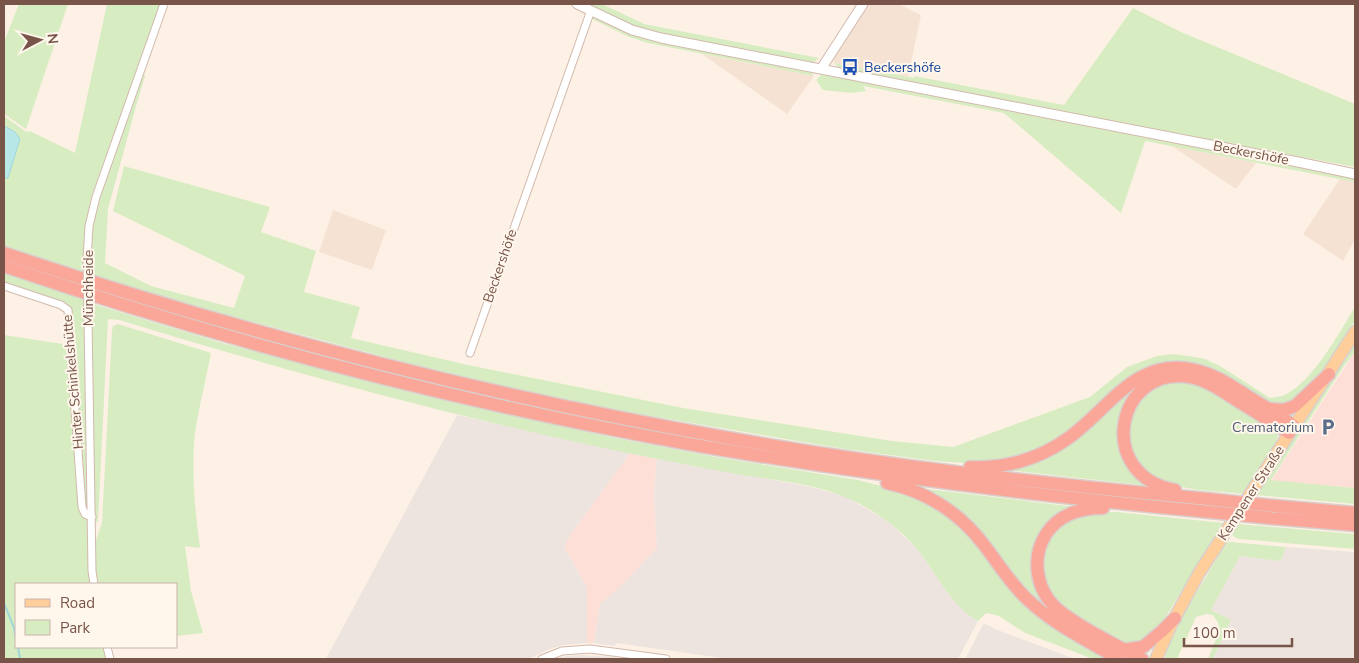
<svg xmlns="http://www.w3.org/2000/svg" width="1359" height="663" font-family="'Nunito Sans',sans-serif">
<rect width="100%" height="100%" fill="#fdf1e5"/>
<path fill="#f5e2d3" d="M867 4H899L921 15 908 77 834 63 833 57Z
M702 54 814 76 787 114Z
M1172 146 1256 163 1236 189Z
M1340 179 1355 182V239L1343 261 1303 234Z
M333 210 386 230 372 270 319 252Z"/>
<path fill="#fedfd8" d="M1354 353H1355V488L1271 481Z
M630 453 657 459 654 494 657 548 622 585 600 604 594 643H587V587L565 549V545L571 534Z"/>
<path fill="#ede4df" d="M457 415 630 453 571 534 565 545V549L587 587V643L563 645 547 650 529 659H326Z
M657 459 812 487 846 497 886 520 917 548 948 593 971 617 978 621 958 659H729L617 643 614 646 594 643 600 604 622 585 657 548 654 494Z
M1286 547 1355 552V659H1213L1231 620 1211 610 1240 555 1281 561Z
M984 623 995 629 1075 659H965Z
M581 655 614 657 615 659H555L566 656Z"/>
<path fill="#d8ecc2" d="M19 4H68L26 129 4 114V42Z
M107 4H161L91 198 86 224 90 259 94 220 98 198 143 70 145 76 135 110 108 209 105 263 151 286 234 308 245 276 113 211 124 166 270 207 261 232 316 251 304 292 360 307 351 338 468 365 683 408 892 441 953 447 1090 397 1127 367 1157 356 1173 354 1189 356 1205 359 1220 366 1270 398C1274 397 1278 397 1282 396 1311 385 1339 333 1355 307V321L1332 361 1292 404 1282 407 1164 364 1070 432 1045 447 1022 456 977 464 935 461 845 449 633 413 508 387 412 364 231 316 52 264 4 246V178H8L20 139 15 132 4 126V116L25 131 29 132 30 131 75 153Z
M585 4H602L644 24 819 58 813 63H810L649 31 627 24Z
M1133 8 1181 32 1355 104V167L845 71 839 68 834 63 914 78V76L1064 105Z
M590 18H595L631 34 657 41 812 73 814 76 648 43 629 37Z
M822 74 1307 168 1316 171 1355 179V182L1145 141 1121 213 1004 113 863 86 866 91 851 93 823 90 816 80Z
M4 272 75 295 93 304 222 343 429 397 610 437 716 457 858 480 920 496 959 522 1034 612 1108 659H1093L1025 633 999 616 986 613 978 621C953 608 935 572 918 550 901 529 871 508 847 498 817 484 774 480 742 475 688 465 634 455 581 443 425 409 270 366 119 320L108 319 98 522H95L92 318 85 316 89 511 84 509 71 307 4 283Z
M118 324 211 353C206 380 199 406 195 433 191 471 195 510 200 548L185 546 191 591 203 633 176 636V584H96V540L102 523 112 331 113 326Z
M4 335 69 345 84 516 89 522 90 584H16V647H105L108 659H4Z
M1355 340V353H1354L1344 366 1271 480 1355 488V504L1257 495Z
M1204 378 1151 381 1121 431 1152 486 998 469 1043 456 1136 382Z
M1174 381 1205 387 1276 430 1278 436 1274 446 1246 494 1199 490 1170 485 1143 471 1131 452 1128 426 1133 409 1151 387Z
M919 488 1075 507 1052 523 1036 576 1075 624 1031 599 980 536Z
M1095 512H1117L1224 523 1160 626 1149 640 1129 646C1091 627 1025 598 1046 544 1051 532 1063 519 1076 515 1082 513 1089 513 1095 512Z
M1238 524 1355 534V549L1239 539 1234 537 1232 533Z
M1231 542 1286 547 1281 561 1240 556 1211 610 1231 620 1213 659H1208L1220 629 1217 621 1213 615 1207 614 1196 617 1177 659H1165L1166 652 1185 612 1226 543Z"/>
<path fill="#b8e7e8" stroke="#9ed8da" d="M4 126 15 132 20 139 8 178H4Z"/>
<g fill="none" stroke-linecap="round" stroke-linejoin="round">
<path stroke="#9ed8da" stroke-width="2" d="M4 603 14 628 16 639
M18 647 20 659"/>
<g stroke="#d2b9ad" stroke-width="9">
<path id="minor" d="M87 259 89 226 96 197 164 4
M4 286 61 305 68 310 82 507 85 514 92 517
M88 319 92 571 94 584
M470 353 591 10
M107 647 110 659
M542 659 562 651 590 649 666 659"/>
</g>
<g stroke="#d2b9ad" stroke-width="11">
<path id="tertiary" d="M577 4 632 30 661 38 1298 162 1355 174
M821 69 863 4"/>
</g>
<g stroke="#d9cfcc" stroke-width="14">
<path id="primary" d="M1156 659 1172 623 1199 573 1355 332"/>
</g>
<g stroke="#d9cfcc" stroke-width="15">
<path id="motorway" d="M4 253C239 332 479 394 723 437 884 466 1046 484 1208 499
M4 266C230 343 464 404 700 446 869 475 1039 496 1210 512
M1271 409 1284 410 1295 406 1329 374
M970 467C1004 469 1039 459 1067 439 1109 410 1135 356 1195 370 1214 374 1230 385 1246 395 1262 405 1279 415 1294 426
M887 483C926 491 960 513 984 545 998 563 1010 583 1027 599 1053 624 1088 641 1119 659
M1175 490C1094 475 1116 365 1190 377 1208 380 1225 393 1241 403 1257 413 1273 423 1289 433
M1275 506 1355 513
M1103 508C1080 508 1059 514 1046 534 1031 558 1036 589 1056 608 1066 617 1077 623 1088 630 1106 640 1124 650 1142 659
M1270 518 1355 525
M1123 650 1143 647 1162 631 1175 618"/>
</g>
<use href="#minor" stroke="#fff" stroke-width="7"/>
<use href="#tertiary" stroke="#fff" stroke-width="9"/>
<use href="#primary" stroke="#ffce9b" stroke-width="11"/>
<use href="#motorway" stroke="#faa799" stroke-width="12"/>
<g stroke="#d2b9ad" stroke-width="9" stroke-linecap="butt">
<path id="minor-bridge" d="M87 259 88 319"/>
</g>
<g stroke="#d9cfcc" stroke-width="15" stroke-linecap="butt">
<path id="motorway-bridge" d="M1208 499 1275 506
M1210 512 1270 518"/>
</g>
<use href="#minor-bridge" stroke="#fff" stroke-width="7"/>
<use href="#motorway-bridge" stroke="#faa799" stroke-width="12"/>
</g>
<defs>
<g id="bus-bare" transform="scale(1.35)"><path d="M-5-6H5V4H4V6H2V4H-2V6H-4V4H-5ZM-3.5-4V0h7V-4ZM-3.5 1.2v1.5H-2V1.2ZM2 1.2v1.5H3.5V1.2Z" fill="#1a4fb4" stroke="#fff6ec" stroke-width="2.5" paint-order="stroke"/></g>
<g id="parking-bare" transform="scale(1.35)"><path d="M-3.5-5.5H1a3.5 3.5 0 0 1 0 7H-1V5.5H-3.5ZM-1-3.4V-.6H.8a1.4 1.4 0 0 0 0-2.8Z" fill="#5c6f8a" stroke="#fff6ec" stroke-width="2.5" paint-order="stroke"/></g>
</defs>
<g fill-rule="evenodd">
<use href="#bus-bare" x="850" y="67"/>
<use href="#parking-bare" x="1328" y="427"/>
</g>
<g text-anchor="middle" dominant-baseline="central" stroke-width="4" stroke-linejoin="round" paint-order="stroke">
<g font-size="14" fill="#164399" stroke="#fff6ec" text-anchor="start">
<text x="864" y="67">Beckershöfe</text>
</g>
<g font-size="14" fill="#785449" stroke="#fff6ec">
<text transform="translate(1251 153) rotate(11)">Beckershöfe</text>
<text transform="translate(500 266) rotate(-71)">Beckershöfe</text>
<text transform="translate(88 288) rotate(-90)">Münchheide</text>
<text transform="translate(73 382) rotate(-95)">Hinter Schinkelshütte</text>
<text transform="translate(1251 493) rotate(-57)">Kempener Straße</text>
</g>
<g font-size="14" fill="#4e5e75" stroke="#fff6ec" text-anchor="end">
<text x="1314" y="427">Crematorium</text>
</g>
</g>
<rect width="1359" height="663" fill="none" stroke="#785449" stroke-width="10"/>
<rect x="15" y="583" width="162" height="65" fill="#fff6ec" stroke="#c9b5ab"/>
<rect x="25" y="599" width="25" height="8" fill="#ffce9b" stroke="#c9b5ab"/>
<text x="60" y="608" font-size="15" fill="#785449">Road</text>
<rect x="25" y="620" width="25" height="15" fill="#d8ecc2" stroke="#c9b5ab"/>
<text x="60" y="633" font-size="15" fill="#785449">Park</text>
<g transform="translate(40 40) rotate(84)" stroke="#fff6ec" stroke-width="4" paint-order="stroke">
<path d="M0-4L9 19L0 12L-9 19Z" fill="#785449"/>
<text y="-8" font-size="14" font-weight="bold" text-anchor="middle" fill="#785449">N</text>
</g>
<path d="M1184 638v8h108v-8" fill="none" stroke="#785449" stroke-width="2.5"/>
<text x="1192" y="638" font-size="15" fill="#785449" stroke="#fff6ec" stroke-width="4" paint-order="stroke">100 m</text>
</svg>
